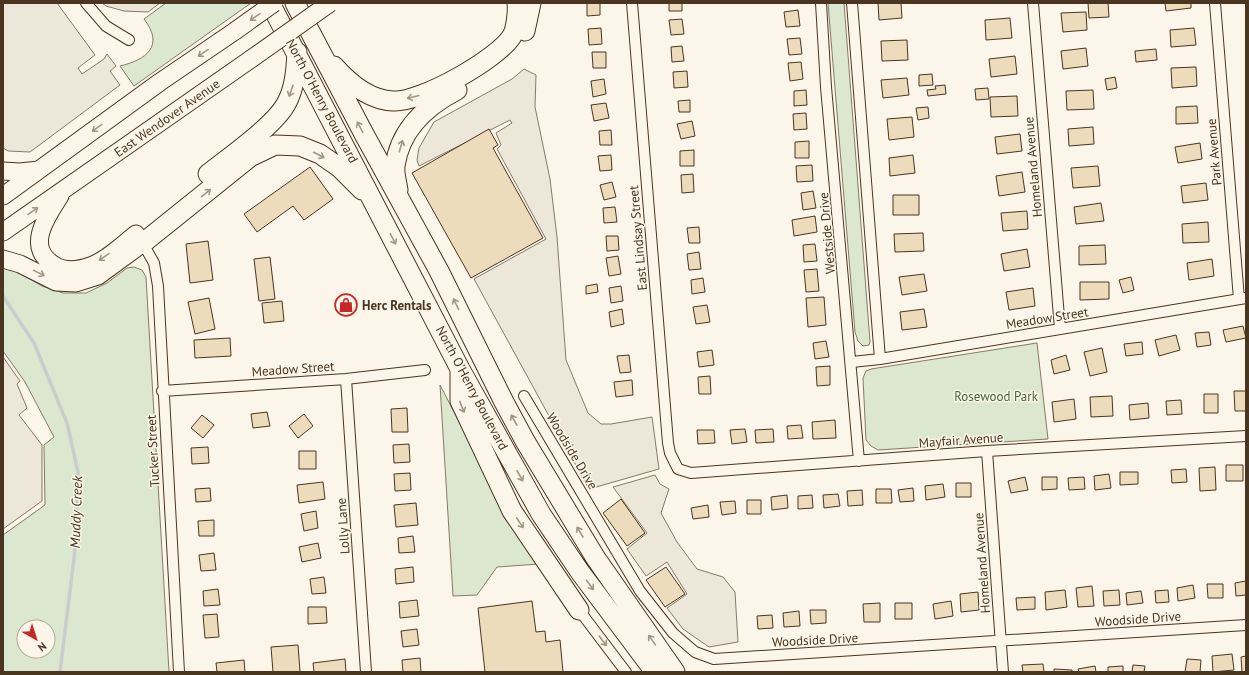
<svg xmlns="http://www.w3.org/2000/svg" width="1249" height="675" font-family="'PT Sans',sans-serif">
<rect width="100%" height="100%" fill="#fbf6e9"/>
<path fill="#dce7d0" stroke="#887966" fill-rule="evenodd" d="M166 3H251L134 86 120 66C146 60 165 46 144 19Z
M828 3H844L870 342 869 345 863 346 858 341 855 332Z
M134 267 142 270 146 277 169 672H3V535L45 505 44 445 54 437 25 382 3 351V268L18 272 42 286 63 293H86L107 283 127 268ZM24 627H48V651H24Z
M1037 343 1048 439 878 450 871 446 866 440 863 378 866 371 871 369Z
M440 385 494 489 539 564 497 567 477 595 453 596Z"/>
<path fill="#ede7d9" stroke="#887966" d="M3 3H57L95 55 78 68 82 74 104 59 107 54 116 66 110 71 120 85 30 152 8 151 3 148Z
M102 3H160L148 12 124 11 106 6Z
M524 69 536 75 535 107 550 179 557 237 566 360 588 413 601 424H611L652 417 659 469 589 489 474 279 546 239 497 149 501 145 496 133 512 123 510 120 419 166 417 160 419 148 434 122 512 79Z
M3 357 20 381 17 384 27 408 19 415 42 445V501L3 529Z
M655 475 660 484 669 489 661 513 677 542 697 569 723 577 735 592 738 642 709 647 683 629 667 608 687 594 667 562 646 576 627 549 647 533 613 487Z"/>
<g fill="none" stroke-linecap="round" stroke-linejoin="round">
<path stroke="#c9cecd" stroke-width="3.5" d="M3 296 34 343 67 423 78 472 75 550 60 672"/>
</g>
<path fill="#ecdcbc" stroke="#4a3520" d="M587 3H600V15L587 16Z
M669 3H682V11H669Z
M878 3H901L902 18 879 20Z
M1088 3H1108L1109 17 1089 18Z
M1165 3H1191V8L1166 11Z
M798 10 800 26 786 27 784 12Z
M1086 12 1087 30 1063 32 1061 13Z
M1010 18 1012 38 986 40 985 20Z
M682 19 684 34 671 35 669 20Z
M601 28 602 44 589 45 588 29Z
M1194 28 1196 45 1171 47 1170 30Z
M800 38 802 54 789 55 787 39Z
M907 40 908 60 882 61 881 41Z
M682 46 684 61 672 62 671 47Z
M1086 48 1088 66 1063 69 1061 51Z
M1156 49 1157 60 1136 62 1135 51Z
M592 52H606V68H593Z
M1015 56 1017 74 991 77 989 59Z
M801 62 803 79 790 81 788 63Z
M1196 67 1197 86 1172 88 1171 68Z
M687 71 688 87 674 88 673 72Z
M932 74 933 85 919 86V75Z
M1115 77 1117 88 1107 90 1105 79Z
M907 78 909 95 883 98 881 80Z
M604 79 606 94 593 97 591 81Z
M945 85 946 94 928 96 927 90 936 89 935 86Z
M988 88 989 99 976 100 975 89Z
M806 90 807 105 794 106V91Z
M1093 90 1094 109 1067 110 1066 91Z
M1017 96 1018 116 991 117 990 97Z
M690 100V112H679L678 101Z
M606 103 609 118 594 121 591 105Z
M1197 106 1198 123 1176 124V107Z
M928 107 929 118 918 120 916 108Z
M806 113 807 129 794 130 793 114Z
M912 117 914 137 889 140 887 119Z
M692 121 695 136 681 139 677 124Z
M1093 127 1094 144 1069 146 1068 129Z
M489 129 498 145 493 148 543 238 471 278 412 173Z
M611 130 612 145H600L599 131Z
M1020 134 1022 151 997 154 995 137Z
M809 141V158H795V142Z
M1200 143 1202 159 1178 163 1175 147Z
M694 150V166H680V151Z
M611 155 612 170 600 171 598 156Z
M913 155 915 173 890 176 889 158Z
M812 165 813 181 797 182 796 166Z
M1098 166 1100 186 1073 188 1071 168Z
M310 167 333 199 304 220 293 206 257 232 244 214Z
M1022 172 1025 192 999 196 996 176Z
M693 174 694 192 682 193 681 175Z
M612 182 616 197 604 200 600 185Z
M1206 183 1208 200 1183 203 1181 186Z
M813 191 816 208 803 210 801 193Z
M893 195H919V215H893Z
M1101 203 1104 221 1076 224 1074 207Z
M615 207 617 222 604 223 603 208Z
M1027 211 1028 229 1003 231 1001 213Z
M815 216 817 232 794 236 792 220Z
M1208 222 1209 242 1183 243 1182 224Z
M699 227 700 243H689L687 228Z
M923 233 924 251 895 252 894 234Z
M606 236H618L619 250 607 251Z
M208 241 213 280 190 283 186 244Z
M815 244 817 261 804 262 803 245Z
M1105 245 1106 264 1079 265V246Z
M1027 249 1030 267 1004 271 1001 254Z
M699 252 701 269 689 270 687 254Z
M618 256 621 274 609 276 606 258Z
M270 257 275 299 259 301 254 259Z
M1212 259 1214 276 1189 280 1187 263Z
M817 269 819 291 806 292 804 270Z
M924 274 927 291 902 295 899 277Z
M1131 277 1134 290 1123 293 1119 280Z
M703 278 705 292 692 294 691 280Z
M1080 282H1109V299L1080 300Z
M597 284 598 292 586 294V286Z
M621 286 623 301 611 303 609 288Z
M1033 288 1035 306 1009 310 1006 292Z
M824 297 826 325 808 327 806 298Z
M209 298 215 329 195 334 188 302Z
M282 301 284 321 264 323 262 303Z
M707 305 710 322 696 324 693 307Z
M622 309 624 324 611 327 609 312Z
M924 309 927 327 902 330 900 312Z
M1243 326 1246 338 1226 342 1223 330Z
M1209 332 1211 345 1197 347 1195 333Z
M1176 335 1180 350 1159 356 1155 340Z
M230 338 231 356 195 358 194 340Z
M826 341 829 357 815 359 813 343Z
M1142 342 1143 354 1126 356 1124 344Z
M1102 348 1107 372 1090 376 1084 352Z
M712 350 714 365 699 367 697 352Z
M629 355 631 372 620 373 617 356Z
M1066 355 1070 370 1054 374 1051 360Z
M830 366V385L817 386 816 367Z
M710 376 711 394H699L698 377Z
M632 380 633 395 616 397 614 382Z
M1234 391H1246V411H1235Z
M1204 394H1218V413H1204Z
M1112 396 1113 416 1091 417 1090 397Z
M1074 399 1076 419 1054 422 1052 402Z
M1181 400 1182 414 1167 415 1166 401Z
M1148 403 1149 418 1130 420 1129 405Z
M407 408 408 432H392L391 409Z
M267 412 270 426 253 428 251 414Z
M304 414 313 426 298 438 289 426Z
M202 415 214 425 203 438 191 428Z
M835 420 836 438 813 439 812 422Z
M801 425 803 438 788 439 787 426Z
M745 429 747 442 732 444 730 430Z
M773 429 774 442 756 443 755 430Z
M697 430H714L715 443 698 444Z
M409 444 410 462 394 463 393 445Z
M208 447 209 463 192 464 191 448Z
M299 451H316V469H299Z
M1226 465H1243V481H1226Z
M1215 467 1216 490 1200 491 1199 468Z
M1186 469 1187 482 1172 483 1171 470Z
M1120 472H1138V484L1120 485Z
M410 473 411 490 395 491 394 474Z
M1109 474 1111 488 1095 490 1094 476Z
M1025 477 1028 490 1011 493 1008 481Z
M1042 477H1057V489L1042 490Z
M1084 477 1085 489 1069 490 1068 478Z
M323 482 325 499 299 503 297 485Z
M956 483H971V497H956Z
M943 484 945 497 926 500 925 486Z
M210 488 211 501 196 502 195 489Z
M913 488 914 501 900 502 898 490Z
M876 489H891L892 503H876Z
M862 490 863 505 848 506 847 491Z
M838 494 840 506 824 508 823 495Z
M787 495 788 508 772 510 771 497Z
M812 495 813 508 798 509V496Z
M621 499 645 533 627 546 603 513Z
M747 500H761V514H747Z
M735 501 736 513 722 515 720 502Z
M416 503 418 525 396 527 394 505Z
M708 505 709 517 693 519 691 508Z
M316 511 318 528 304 531 301 514Z
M214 520V536H199L198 521Z
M413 536 415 552 399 553 398 538Z
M318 543 321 558 302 562 299 547Z
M214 553 216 570 201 571 199 555Z
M413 567 414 582 396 584 395 569Z
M666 567 685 594 665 607 646 580Z
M324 577 326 593 312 594 310 579Z
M1246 581V595L1236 596 1235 583Z
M1207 584H1223V598H1208Z
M1193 585 1195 598 1178 601 1177 588Z
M1092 586 1094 606 1078 607 1076 588Z
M218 589 220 605 204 606 203 591Z
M1065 590 1067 607 1046 610 1045 592Z
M1119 590 1120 605 1104 606 1103 591Z
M1168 590 1169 602 1156 603 1155 591Z
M1141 591 1143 603 1127 605 1126 593Z
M978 592 979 610 961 612 960 594Z
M1035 597V609L1017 610 1016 598Z
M417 600 419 616 400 618 399 602Z
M532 601 536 632 545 631 546 642 560 640 563 672H485L478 608Z
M951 601 953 616 935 619 933 604Z
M880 603V622H864L863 604Z
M895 603H912V619H895Z
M308 607H326L327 623 308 624Z
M810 610H826V623L811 624Z
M799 611 800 626 784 627 783 613Z
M217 614 219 637 205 638 203 615Z
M772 615 773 628 758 629 757 616Z
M417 629 419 645 403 647 401 631Z
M298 645 300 672H273L271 647Z
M1232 654 1234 670 1213 672 1212 656Z
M1246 656V672H1242L1241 657Z
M420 658 421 672H403L402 660Z
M345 659 346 672H314L313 663Z
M1187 659 1201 660 1200 672H1185Z
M244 660 245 672H217L216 663Z
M1043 664 1044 672H1023L1022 665Z
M1133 665 1145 666 1144 672H1132Z
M1095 666 1096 672H1079L1078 669Z
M1123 666V672H1108V667Z
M1054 669 1072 670V672H1054Z"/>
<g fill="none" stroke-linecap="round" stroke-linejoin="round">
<g stroke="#4a3520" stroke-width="12">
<path id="minor" d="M86 3 106 26 129 40
M632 3 668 443 670 453 678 469 691 473 987 451 1246 436
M821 3 826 87 859 461
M852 3 880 359
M1033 3 1060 329
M1215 3 1239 299
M141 240 154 263 158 286 179 672
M852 362 880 359 1246 298
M346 379 366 672
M162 391 346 379 425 370
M524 396 640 591 673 633 695 652 714 659 1246 625
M987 451 1003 672
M579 610 626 672"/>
</g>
<g stroke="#4a3520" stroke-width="19">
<path id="trunk" d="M3 171 20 172 39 170
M3 196 160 82 235 31
M60 196C46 218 25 247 54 265 65 272 79 270 90 266 106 261 122 245 136 234
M3 232 251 59
M3 259 20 264 56 282 76 283 98 276 139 246"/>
</g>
<g stroke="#4a3520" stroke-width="21">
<path id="motorway" d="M270 3 460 369 541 514 580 572 655 672
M295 3 364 134 439 271 504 402 525 441 595 557 675 672
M525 31 531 3
M334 66C349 83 369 100 393 101 420 103 498 59 512 36 516 29 518 12 517 3
M208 174C229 157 274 126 286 104 295 88 296 70 297 52
M398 190C397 183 394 173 395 166 400 129 426 106 457 90
M143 243 250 157 275 145 300 146 320 154 340 168 362 190
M460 370V401L512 511 579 610"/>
</g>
<use href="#minor" stroke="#fbf6e9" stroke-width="10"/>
<use href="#trunk" stroke="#fbf6e9" stroke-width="17"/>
<use href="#motorway" stroke="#fbf6e9" stroke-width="19"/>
<g stroke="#4a3520" stroke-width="19" stroke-linecap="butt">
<path id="trunk-bridge" d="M235 31 274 3
M251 59 330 3"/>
</g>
<use href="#trunk-bridge" stroke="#fbf6e9" stroke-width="17"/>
</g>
<defs><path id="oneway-shaft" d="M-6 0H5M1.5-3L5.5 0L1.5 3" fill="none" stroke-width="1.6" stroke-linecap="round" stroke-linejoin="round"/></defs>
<g stroke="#a29684">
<use href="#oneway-shaft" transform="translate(255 17) rotate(145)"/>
<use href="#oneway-shaft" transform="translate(203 53) rotate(145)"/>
<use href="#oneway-shaft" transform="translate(291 91) rotate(109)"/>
<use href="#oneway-shaft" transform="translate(413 97) rotate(166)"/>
<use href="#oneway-shaft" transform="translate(360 127) rotate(-118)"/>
<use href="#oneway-shaft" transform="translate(97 128) rotate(144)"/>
<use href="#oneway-shaft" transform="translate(401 146) rotate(-74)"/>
<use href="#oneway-shaft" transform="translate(319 155) rotate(27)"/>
<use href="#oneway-shaft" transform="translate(206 193) rotate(-39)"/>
<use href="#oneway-shaft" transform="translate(33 211) rotate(-35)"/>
<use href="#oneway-shaft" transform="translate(393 239) rotate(63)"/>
<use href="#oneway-shaft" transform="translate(104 257) rotate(145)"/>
<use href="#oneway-shaft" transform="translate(39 273) rotate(26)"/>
<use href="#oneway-shaft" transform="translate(456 304) rotate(-116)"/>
<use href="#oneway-shaft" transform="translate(462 407) rotate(68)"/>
<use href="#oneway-shaft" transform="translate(514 420) rotate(-119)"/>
<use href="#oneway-shaft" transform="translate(520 476) rotate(61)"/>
<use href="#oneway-shaft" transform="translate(520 523) rotate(56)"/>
<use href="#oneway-shaft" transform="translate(580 532) rotate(-121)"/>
<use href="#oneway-shaft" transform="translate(590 585) rotate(53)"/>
<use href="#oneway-shaft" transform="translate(652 640) rotate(-125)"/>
<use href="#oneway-shaft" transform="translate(603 641) rotate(53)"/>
</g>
<defs>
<g id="shop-ring" transform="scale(1.15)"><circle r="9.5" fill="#fbf6e9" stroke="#c62828" stroke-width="1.5"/><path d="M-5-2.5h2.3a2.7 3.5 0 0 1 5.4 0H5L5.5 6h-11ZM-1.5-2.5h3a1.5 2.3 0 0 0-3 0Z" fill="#c62828"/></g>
</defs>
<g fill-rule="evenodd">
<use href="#shop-ring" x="346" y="305"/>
</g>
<g text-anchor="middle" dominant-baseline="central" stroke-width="3" stroke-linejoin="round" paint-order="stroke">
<g font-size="13" fill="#4a3520" stroke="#fbf6e9">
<text transform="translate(322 101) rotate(62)">North O'Henry Boulevard</text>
<text transform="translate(167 118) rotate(-35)">East Wendover Avenue</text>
<text transform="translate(1214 152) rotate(-95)">Park Avenue</text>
<text transform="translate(1033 167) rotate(-95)">Homeland Avenue</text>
<text transform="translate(827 233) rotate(-95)">Westside Drive</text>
<text transform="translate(638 238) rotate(-95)">East Lindsay Street</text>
<text transform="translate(1047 318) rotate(-9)">Meadow Street</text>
<text transform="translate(293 369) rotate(-4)">Meadow Street</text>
<text transform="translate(472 388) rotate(62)">North O'Henry Boulevard</text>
<text transform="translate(961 440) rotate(-4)">Mayfair Avenue</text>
<text transform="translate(153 451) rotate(-93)">Tucker Street</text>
<text transform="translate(572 451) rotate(59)">Woodside Drive</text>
<text transform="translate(343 526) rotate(-94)">Lolly Lane</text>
<text transform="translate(982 563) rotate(-94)">Homeland Avenue</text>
<text transform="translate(1138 619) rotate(-4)">Woodside Drive</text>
<text transform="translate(815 640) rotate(-3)">Woodside Drive</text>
</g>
<g font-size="13" font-weight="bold" fill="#4a3520" stroke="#fbf6e9" text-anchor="start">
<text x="362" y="305">Herc Rentals</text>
</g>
<g font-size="13" fill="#436837" stroke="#fbf6e9">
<text x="996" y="396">Rosewood Park</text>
</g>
<g font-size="14" font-style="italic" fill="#4a3520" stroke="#fbf6e9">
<text transform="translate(76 512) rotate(-88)">Muddy Creek</text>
</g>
</g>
<rect width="1249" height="675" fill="none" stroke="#4a3520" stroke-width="8"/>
<g transform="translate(36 639) rotate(141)"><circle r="19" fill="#fbf6e9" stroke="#b4a999"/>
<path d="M0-3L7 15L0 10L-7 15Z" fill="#c62828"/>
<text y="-6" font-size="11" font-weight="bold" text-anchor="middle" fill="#4a3520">N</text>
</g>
</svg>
